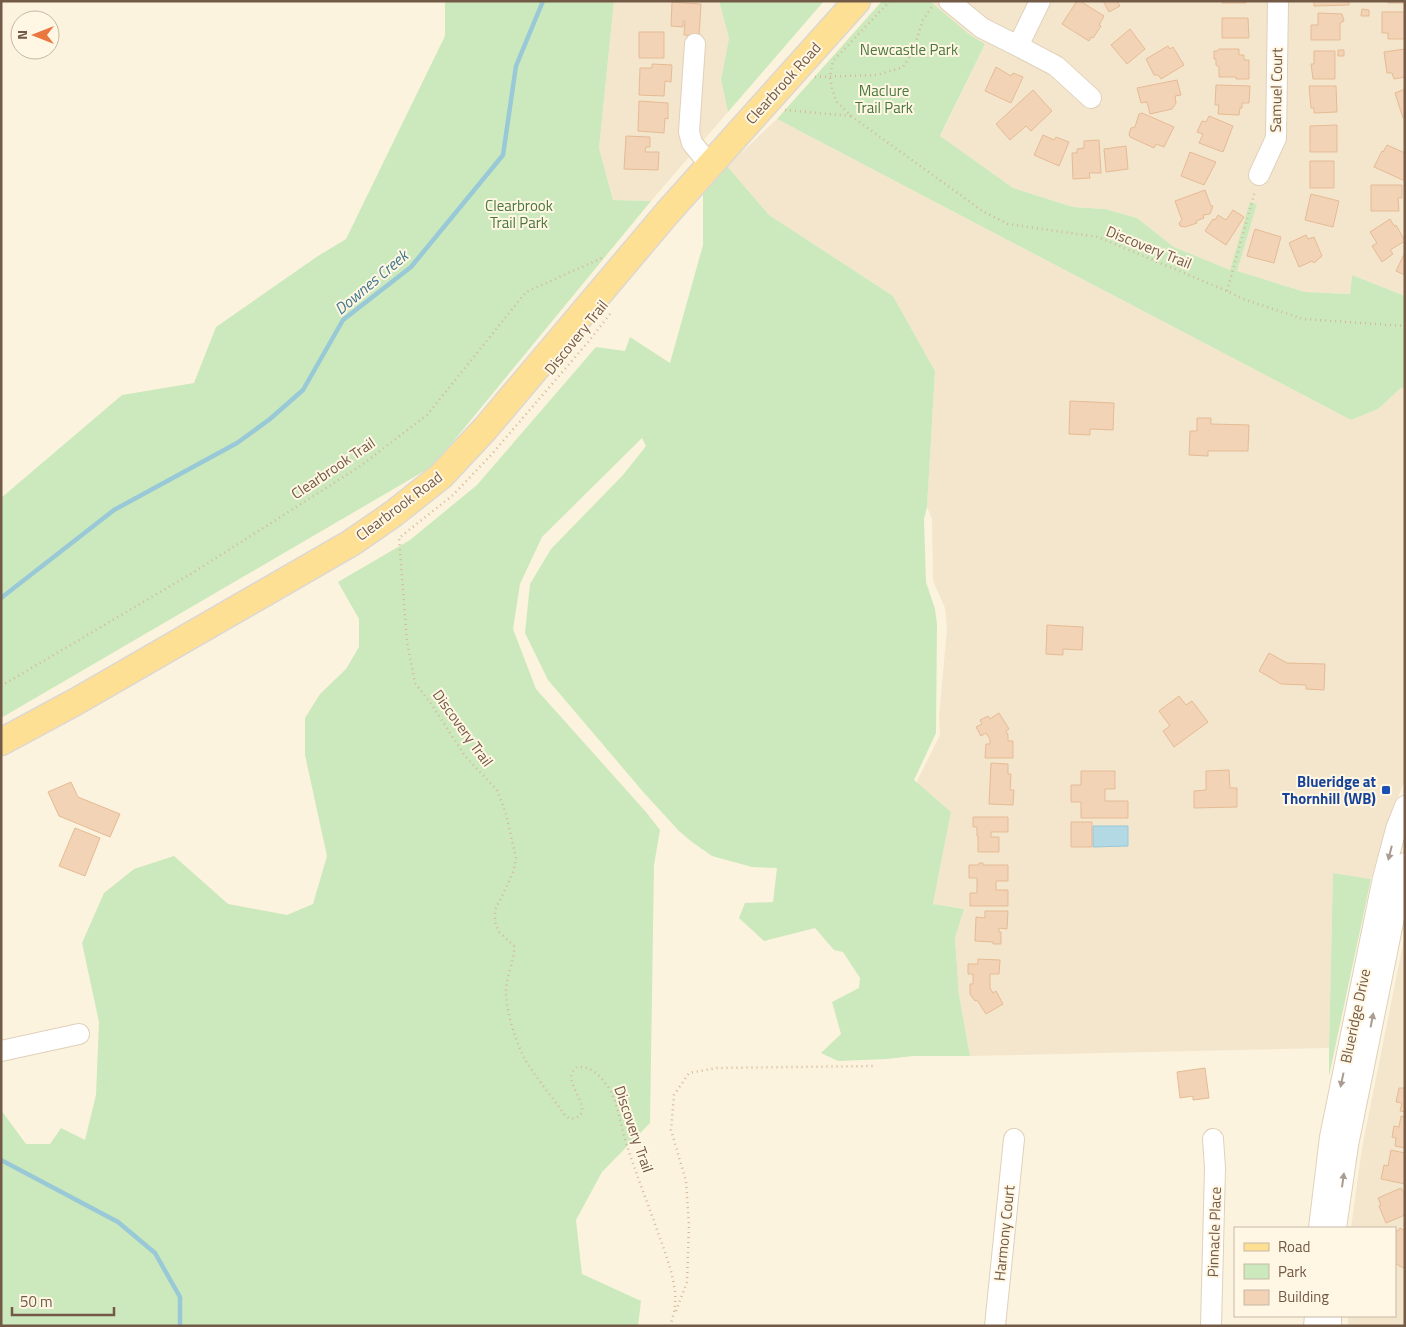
<svg xmlns="http://www.w3.org/2000/svg" width="1406" height="1327" font-family="'Titillium Web',sans-serif">
<rect width="100%" height="100%" fill="#fcf3de"/>
<path fill="#f4e6cc" d="M614 1H719L729 38 721 80 728 112 651 201 613 200 599 148Z
M930 1H1405V296L1352 275 1350 294 1305 292 1236 271 1257 204 1251 202 1230 270 1174 247 1137 218 1105 209 1073 207 1013 188 940 137 985 44 970 35Z
M777 119 1351 420 1378 409 1401 388H1405V780L1385 829 1371 879 1333 873 1329 1048 970 1056 959 995 955 938 964 909 933 904 951 812 916 783 940 735 939 716 947 629 945 608 933 581 932 519 927 507 935 371 893 296 769 215 727 166Z
M1405 934V1326H1348V1316H1395V1228H1351L1362 1148Z"/>
<path fill="#cbe9bd" d="M445 1H614L599 148 613 200 651 201 433 466 1 718V498L122 395 194 383 216 327 318 256 346 239 445 36Z
M719 1H824L728 112 721 80 729 38Z
M882 1H930L970 35 985 44 940 136 1013 188 1073 207 1105 209 1137 218 1174 247 1230 270 1250 202 1257 204 1237 271 1305 292 1350 294 1352 275 1405 296V388H1401L1378 409 1351 420 777 119Z
M727 166 769 215 893 296 935 371 927 507 924 519 926 582 935 609 937 624 936 733 914 780 951 812 933 904 964 909 955 938 959 995 970 1056H913L887 1059 838 1061 821 1053 841 1034 832 1002 859 988 860 978 843 952 834 950 815 928 764 941 739 918 745 903 773 902 777 868 752 867 712 856 692 842 679 831 645 794 548 680 525 633 530 584 551 549 623 475 646 446 642 438 542 537 520 584 513 629 536 689 646 812 660 830 654 865 650 1123 602 1172 576 1220 582 1274 641 1301 638 1326H1V1110L26 1144H50L61 1128 85 1140 96 1095 99 1022 82 943 104 893 134 869 174 856 228 904 287 915 313 904 327 856 305 755V718L320 694 346 669 359 647V619L338 582 410 540 477 485 596 347 625 351 630 337 670 363 703 245V192Z
M1333 873 1371 879 1329 1076V1048Z"/>
<path fill="#b3d9e5" stroke="#99c8d7" d="M1093 826H1128V846L1093 847Z"/>
<g fill="none" stroke-linecap="round" stroke-linejoin="round">
<path stroke="#99c8d7" stroke-width="4.5" d="M1 598 114 510 237 443 270 419 303 390 343 320 411 267 503 155 516 66 543 1
M1 1160 118 1222 155 1253 180 1297V1326"/>
</g>
<path fill="#f2d3b5" stroke="#e5bb95" d="M1077 1H1080L1104 16 1099 25 1101 26 1093 38 1091 37 1089 41 1062 24Z
M1103 1H1117L1120 6 1109 12Z
M1222 1H1246V3H1222Z
M1314 1H1349V5L1314 6Z
M1388 1H1405V3H1388Z
M672 2 701 4 699 36 684 35 685 21H683V27L671 26Z
M1362 9 1369 10V16H1361Z
M1382 12H1405V39H1388V33H1382Z
M1318 13 1342 14 1344 21 1340 23V40H1311V25H1318Z
M1222 18H1248L1249 38H1222Z
M1130 29 1145 49 1127 64 1111 45Z
M639 32H664V58H639Z
M1168 46 1170 49 1173 47 1184 65 1161 79 1158 75H1154L1146 59Z
M1219 49H1239V55H1244V60H1249V79H1236V77H1219V67L1216 65V59H1214V51H1217Z
M1405 49V77L1394 79 1392 73H1387L1384 52Z
M1338 50H1344V56H1338Z
M1314 51H1335V79H1313L1311 64H1314Z
M652 64 672 65 671 82 665 81 664 96 639 95 640 68H652Z
M996 67 1011 76 1013 73 1023 77 1011 103 985 91Z
M1177 80 1181 95 1175 96 1176 103 1172 109 1150 114 1147 102 1141 103 1137 88Z
M1216 85 1250 86 1249 103H1242V108H1240L1239 115 1218 114 1219 105H1215Z
M1309 86H1336L1337 112 1314 113V108H1311Z
M1405 89V117L1403 118 1395 93Z
M1033 90 1052 111 1031 131 1026 126 1010 140 996 124Z
M639 101 668 103V119L665 118 664 133 638 131Z
M1142 113 1174 127 1164 147 1156 144 1154 148 1130 137 1129 134 1131 128 1135 127 1139 114Z
M1209 116 1233 126 1223 152 1199 143 1203 134 1197 132 1202 121 1206 122Z
M1337 125V152H1310V126Z
M1043 135 1054 140 1056 137 1069 142 1059 166 1034 155Z
M626 136 650 137V147H646L645 152H659L658 170 624 169Z
M1099 140 1101 173H1089L1090 178 1073 179 1072 153H1077V149L1084 148V141Z
M1387 145 1405 153V181L1374 167 1382 151 1383 152Z
M1126 146 1128 169 1106 172 1104 149Z
M1190 152 1216 162 1204 185 1181 176Z
M1310 161H1334V188H1310Z
M1371 185H1402V198H1398L1399 211H1371Z
M1205 190 1211 206H1213L1210 214 1203 215 1204 218 1196 221 1197 223 1185 227 1180 226 1179 223 1182 220 1175 201Z
M1311 194 1339 201 1333 227 1305 220Z
M1233 210 1244 217 1226 245 1205 231 1213 219 1215 220 1218 215 1226 220Z
M1390 219 1394 226 1396 225 1405 241 1390 250 1393 254 1382 262 1372 246 1377 243 1370 232Z
M1255 229 1281 237 1274 263 1247 256Z
M1306 235 1308 239 1314 237 1322 256 1314 263 1312 261 1299 267 1289 243Z
M1405 252V275L1396 271Z
M1070 401 1114 403 1113 430 1090 429V435L1069 434Z
M1197 418H1211V424L1249 425 1248 451H1208V456L1189 455 1190 431H1197Z
M1047 625 1083 627 1082 650 1063 649V655L1046 654Z
M1269 653 1287 663 1325 664 1324 690 1306 689V685L1281 684 1259 671Z
M1179 696 1186 705 1192 701 1208 722 1174 747 1163 731 1170 726 1159 711Z
M999 713 1009 729 1006 731 1008 735V741H1013V758H985L986 744H990V739L986 733 981 736 976 727 982 724 980 720 988 716 990 719Z
M991 763 1008 764V774H1011L1010 790H1014L1013 805 989 804Z
M1229 770 1230 788H1237V807L1194 808V791L1206 790V771Z
M1081 771H1115V789H1105V801H1128V818H1081V802H1071V785H1081Z
M71 782 78 797 120 814 110 837 59 816 48 792Z
M973 817H1008V832H991V837H999V852H978V836H977V827H973Z
M1071 822H1092V847H1071Z
M75 828 100 838 85 876 59 866Z
M979 863H983V865H1008V881H996V890H1008V906H970V893H977V878H969V865H979Z
M985 911H1008L1007 929 999 928V932H1001V944H993V942L975 941 976 917 985 918Z
M978 959 1000 960 999 974H990V988L993 993 996 991 1003 1004 986 1014 977 1000 975 1001 970 994V984H973V974H968V964H978Z
M1205 1068 1209 1098 1193 1100V1096L1180 1098 1177 1072Z
M1399 1088H1405V1112L1400 1111 1402 1103 1396 1102Z
M1401 1116 1405 1117V1148L1395 1146 1396 1138 1392 1137 1394 1126 1399 1127Z
M1391 1150 1405 1153V1184L1381 1179 1384 1165 1388 1166Z
M1401 1188 1405 1195V1215L1386 1223 1379 1206 1381 1205 1378 1198Z
M1400 1228 1405 1231V1265L1403 1268 1395 1263V1229L1398 1231Z"/>
<g fill="none" stroke-linecap="round" stroke-linejoin="round">
<g stroke="#e0d0ba" stroke-width="22">
<path id="minor" d="M949 1 982 28 1018 46 1056 66 1091 98
M695 44 689 132 692 143 710 165
M1018 46 1040 1
M1259 175 1276 138 1278 1
M1 1051 79 1034
M1319 1228 1330 1137 1383 878 1396 829 1405 806
M1336 1228 1348 1145 1405 863
M995 1326 1014 1139
M1211 1326 1215 1168 1213 1139
M1314 1326 1315 1316
M1331 1326V1316"/>
</g>
<g stroke="#ddd7d3" stroke-width="29">
<path id="major" d="M1 742 77 701 351 543 393 514 441 476 485 429 668 212 857 1"/>
</g>
<path stroke="#d6b799" stroke-width="2.5" stroke-dasharray="1 4" stroke-linecap="butt" d="M890 1 833 61 830 77 832 88 836 101 851 116 984 212 1008 224 1098 237 1227 291 1243 299 1303 319 1405 326
M815 77 877 75 903 67 913 51 923 20 933 5
M785 110 851 116
M1227 291 1255 191
M610 314 589 341 491 455 453 495 399 538 407 642 415 683 432 705 465 756 497 790 506 814 516 858 514 869 508 884 495 910V922L499 932 514 946C515 961 506 976 506 991 505 1007 517 1047 526 1061 537 1079 552 1097 564 1114L570 1119C599 1115 566 1087 572 1073 572 1072 576 1068 577 1067 589 1066 598 1073 605 1083 617 1097 619 1119 624 1136 635 1172 649 1206 661 1241 667 1257 673 1275 675 1292 676 1304 674 1315 670 1326
M1 686 194 572 359 467 427 415 526 292 602 258
M676 1311 687 1282 689 1226 686 1181 671 1130 674 1095 689 1073 717 1068 874 1066"/>
<use href="#minor" stroke="#fff" stroke-width="20"/>
<use href="#major" stroke="#fde094" stroke-width="26"/>
</g>
<defs><path id="oneway-solid" d="M-6-.8H1V-3.2L6.5 0L1 3.2V.8H-6Z" transform="scale(1.25)"/></defs>
<g fill="#aa9c90">
<use href="#oneway-solid" transform="translate(1390 853) rotate(104)"/>
<use href="#oneway-solid" transform="translate(1372 1020) rotate(-79)"/>
<use href="#oneway-solid" transform="translate(1342 1080) rotate(102)"/>
<use href="#oneway-solid" transform="translate(1343 1180) rotate(-82)"/>
</g>
<rect fill="#1a4fb4" stroke="#fff7e4" stroke-width="2" x="1381" y="785" width="10" height="10" rx="2.5"/>
<g text-anchor="middle" dominant-baseline="central" stroke-width="4" stroke-linejoin="round" paint-order="stroke">
<g font-size="15" fill="#4a783e" stroke="#fff7e4">
<text x="909" y="49">Newcastle Park</text>
<text x="884" y="90">Maclure<tspan x="884" dy="17">Trail Park</tspan></text>
<text x="519" y="205">Clearbrook<tspan x="519" dy="17">Trail Park</tspan></text>
</g>
<g font-size="15" fill="#725a46" stroke="#fff7e4">
<text transform="translate(783 83) rotate(-48)">Clearbrook Road</text>
<text transform="translate(1276 90) rotate(-89)">Samuel Court</text>
<text transform="translate(1149 247) rotate(22)">Discovery Trail</text>
<text transform="translate(576 337) rotate(-51)">Discovery Trail</text>
<text transform="translate(333 468) rotate(-34)">Clearbrook Trail</text>
<text transform="translate(399 506) rotate(-37)">Clearbrook Road</text>
<text transform="translate(463 728) rotate(54)">Discovery Trail</text>
<text transform="translate(1355 1016) rotate(-78)">Blueridge Drive</text>
<text transform="translate(634 1129) rotate(71)">Discovery Trail</text>
<text transform="translate(1214 1232) rotate(-88)">Pinnacle Place</text>
<text transform="translate(1004 1233) rotate(-84)">Harmony Court</text>
</g>
<g font-size="15" font-weight="bold" fill="#164399" stroke="#fff7e4" text-anchor="end">
<text x="1376" y="781">Blueridge at<tspan x="1376" dy="17">Thornhill (WB)</tspan></text>
</g>
<g font-size="16" font-style="italic" fill="#42798d" stroke="#fff7e4">
<text transform="translate(371 282) rotate(-40)">Downes Creek</text>
</g>
</g>
<rect width="1406" height="1327" fill="none" stroke="#725a46" stroke-width="5"/>
<rect x="1234" y="1227" width="162" height="90" fill="#fff7e4" stroke="#c7b8a5"/>
<rect x="1244" y="1243" width="25" height="8" fill="#fde094" stroke="#c7b8a5"/>
<text x="1278" y="1252" font-size="15" fill="#725a46">Road</text>
<rect x="1244" y="1264" width="25" height="15" fill="#cbe9bd" stroke="#c7b8a5"/>
<text x="1278" y="1277" font-size="15" fill="#725a46">Park</text>
<rect x="1244" y="1290" width="25" height="15" fill="#f2d3b5" stroke="#c7b8a5"/>
<text x="1278" y="1302" font-size="15" fill="#725a46">Building</text>
<g transform="translate(35 35) rotate(270)"><circle r="24" fill="#fff7e4" stroke="#c7b8a5"/>
<path d="M0-4L9 19L0 12L-9 19Z" fill="#ea7640"/>
<text y="-8" font-size="14" font-weight="bold" text-anchor="middle" fill="#725a46">N</text>
</g>
<path d="M12 1307v8h102v-8" fill="none" stroke="#725a46" stroke-width="2.5"/>
<text x="20" y="1307" font-size="15" fill="#725a46" stroke="#fff7e4" stroke-width="4" paint-order="stroke">50 m</text>
</svg>
